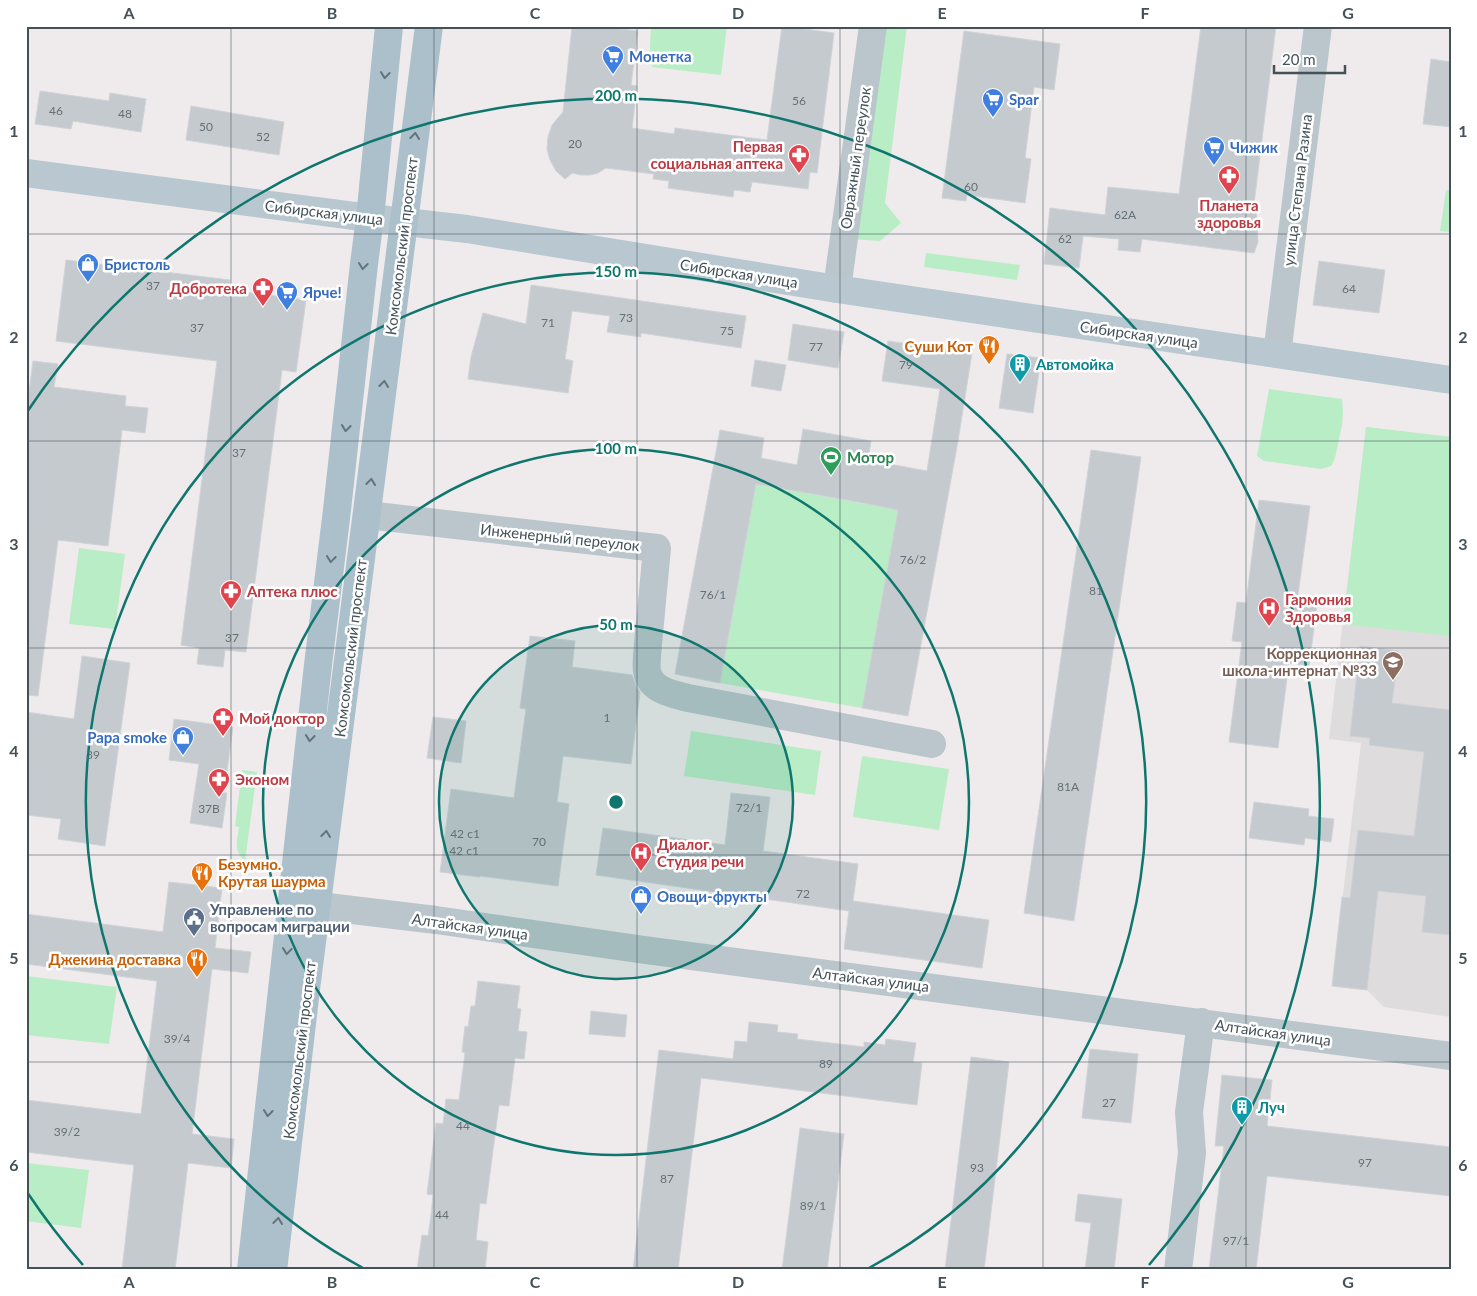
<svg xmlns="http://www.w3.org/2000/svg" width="1477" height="1296" font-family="Lato,sans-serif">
<rect width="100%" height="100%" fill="#efebec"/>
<path fill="#dfdcdd" d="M1366 427 1451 437V1017L1384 1007 1367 990 1332 986 1361 743 1329 739Z"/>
<path fill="#b9edc5" d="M651 26H727L721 75 652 67 650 48Z
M876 26H907L885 203 901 223 880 241 851 239Z
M1446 190 1451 191V232L1440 231Z
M926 253 1020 265 1017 280 924 267Z
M1269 389 1342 399 1343 412 1342 425 1335 458 1331 466 1321 469 1264 461 1257 456Z
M1366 427 1451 437 1450 636 1343 624Z
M756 484 898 510 862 708 720 683Z
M79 548 125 554 115 629 69 624Z
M691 731 821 751 815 795 684 776Z
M862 756 949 769 939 830 853 817Z
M242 770 257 772 245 861C233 850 237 842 239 827L235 826Z
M26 976 117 987 109 1044 26 1035Z
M26 1163 89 1170 81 1228 26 1221Z"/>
<path fill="#c5cacf" stroke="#cfd3d7" d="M572 26H594L638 31 631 85 637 86 632 128 674 134 675 128 767 140 782 26 834 33 817 173 810 172 808 189 752 182 750 192 734 190 733 197 668 188 669 181 653 179 654 174 606 168 598 173 590 175H581L572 173 565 179 556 171 550 160 547 149 548 137 552 125 563 112Z
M1201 26H1276L1254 204H1256L1258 242 1254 253 1142 239 1140 252 1118 250 1119 239 1083 236 1079 268 1044 264 1050 208 1105 215 1108 187 1179 194Z
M964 31 1060 44 1054 90 1034 87 1025 158 1031 159 1025 203 967 195 966 201 942 198Z
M1431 59 1451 62V127L1423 124Z
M40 91 109 101 110 93 146 99 141 132 73 121 71 129 35 124Z
M191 106 284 122 279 155 186 140Z
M66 260 230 280 229 290 306 300 296 372 282 370 246 652 225 650 223 667 197 664 199 648 181 645 217 361 56 341Z
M1319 261 1385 270 1379 313 1313 305Z
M531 285 746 316 741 348 641 333V337L607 332 610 316 572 311 565 359 573 361 568 393 468 379 471 357 483 313 526 324Z
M793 324 844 332 838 368 788 360Z
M888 341 972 353 958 441 908 716 862 708 898 510 863 503 756 484 720 683 675 674 720 430 764 438 761 458 797 465 803 429 871 441 868 460 927 471 940 389 882 381Z
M1007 354 1041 358 1033 413 999 408Z
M755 360 786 365 781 391 751 386Z
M33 361 58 364 54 387 126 396 125 406 148 408 145 433 122 430 108 546 58 540 38 696 26 695V416Z
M1091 450 1141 457 1074 921 1024 913Z
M1259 500 1310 506 1298 595 1318 598 1309 666 1289 663 1278 748 1229 742 1242 642 1232 641 1237 602 1246 603Z
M530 636 575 641 572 667 632 675 636 686 640 692 631 764 563 756 557 802 569 804 558 886 480 876V877L440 872 451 789 514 798 526 709 520 708Z
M1360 646 1399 651 1392 703 1451 710V935L1422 932 1426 896 1378 891 1367 990 1332 986 1342 897 1350 898 1358 830 1414 836 1424 752 1369 745 1370 738 1350 736Z
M82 656 130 663 105 846 58 839 61 819 26 815V712L74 719Z
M433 717 466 721 461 763 427 758Z
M174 719 233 727 224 793H227L222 828 190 823 199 764 169 760Z
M731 793 770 797 763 851 858 864 853 901 989 920 982 968 844 949 849 911 596 875 603 828 725 845Z
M1254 802 1309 809 1308 816 1334 819 1331 842 1305 838 1304 845 1249 838Z
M169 882 222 888 215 948 251 952 248 973 212 969 192 1134 234 1139 231 1168 188 1163 175 1270H122L134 1165 26 1152V1100L141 1114 157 981 26 964V914L163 932Z
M478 981 520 986 517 1008 521 1009 518 1031 527 1032 524 1059 515 1058 509 1106 499 1105 486 1204 480 1203 476 1240 488 1242 485 1270H417L422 1235 428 1236 431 1215 433 1195 427 1194 436 1123 443 1124 446 1099 459 1100 465 1053 462 1052 465 1026 468 1027 471 1006H475Z
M591 1011 627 1015 625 1037 589 1034Z
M749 1022 778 1025 777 1032 798 1034 797 1039 864 1047V1042L885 1045 886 1039 916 1043 913 1062 922 1063 917 1105 701 1078 678 1270H633L659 1050 733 1059 735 1041 747 1042Z
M1090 1049 1138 1054 1131 1123 1082 1118Z
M971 1057 1009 1062 984 1270H945Z
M1222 1075 1272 1080 1267 1126 1451 1147V1196L1267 1176 1256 1270H1209L1224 1146H1215Z
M800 1128 844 1134 827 1270H782Z
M1078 1194 1122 1199 1114 1270H1085L1091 1223 1075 1221Z"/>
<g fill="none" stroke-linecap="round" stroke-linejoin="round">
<path stroke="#bac6cb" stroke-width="28" d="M837 289 873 26
M1277 354 1318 26
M367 515 657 548 647 655C647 660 646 666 647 671 650 690 672 694 688 698L932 744
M294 903 436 920 645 950 1451 1056
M1178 1270 1192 1153 1189 1112 1201 1022"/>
<path stroke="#b9c8d0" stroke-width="28" d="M26 173 370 218 467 229 837 289 1451 380"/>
<path stroke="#abc0cb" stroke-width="28" d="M251 1270 318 665 337 510 364 264 370 218 389 26
M273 1270 307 981 429 26"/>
</g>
<defs><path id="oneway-chevron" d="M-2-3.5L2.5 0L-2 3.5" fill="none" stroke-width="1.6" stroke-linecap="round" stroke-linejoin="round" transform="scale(1.25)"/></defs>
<g stroke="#63737a">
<use href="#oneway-chevron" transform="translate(385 75) rotate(96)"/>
<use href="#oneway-chevron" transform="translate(415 136) rotate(-83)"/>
<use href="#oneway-chevron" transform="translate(363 266) rotate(97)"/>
<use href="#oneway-chevron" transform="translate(384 384) rotate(-83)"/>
<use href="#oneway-chevron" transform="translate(346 428) rotate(96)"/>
<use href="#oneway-chevron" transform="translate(371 482) rotate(-83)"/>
<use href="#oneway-chevron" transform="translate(331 559) rotate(97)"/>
<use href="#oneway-chevron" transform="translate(310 738) rotate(96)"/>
<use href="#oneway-chevron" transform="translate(326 834) rotate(-83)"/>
<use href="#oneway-chevron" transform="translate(287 951) rotate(96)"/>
<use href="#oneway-chevron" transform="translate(268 1113) rotate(96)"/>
<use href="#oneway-chevron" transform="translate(278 1221) rotate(-83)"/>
</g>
<path fill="none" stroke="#445258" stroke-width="1" stroke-opacity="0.55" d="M231 26V1270M434 26V1270M637 26V1270M840 26V1270M1043 26V1270M1246 26V1270M26 234H1451M26 441H1451M26 648H1451M26 855H1451M26 1062H1451"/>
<circle cx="616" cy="802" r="177" fill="#0f766e" fill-opacity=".12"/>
<g fill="none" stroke="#0f766e" stroke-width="2.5">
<circle cx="616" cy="802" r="177"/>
<circle cx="616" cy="802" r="353"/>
<path d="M363 1268A530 530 0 1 1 869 1268"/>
<path d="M83 1265A706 706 0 0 1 27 1192M27 412A706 706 0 1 1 1149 1265"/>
</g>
<defs>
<g id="supermarket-pin" transform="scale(1.125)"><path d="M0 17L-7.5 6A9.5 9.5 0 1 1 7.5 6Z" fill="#3f7fe0" stroke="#fff"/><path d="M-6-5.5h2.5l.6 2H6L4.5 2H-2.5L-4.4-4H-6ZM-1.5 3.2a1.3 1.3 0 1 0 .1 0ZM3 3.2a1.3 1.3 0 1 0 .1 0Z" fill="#fff"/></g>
<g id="pharmacy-pin" transform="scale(1.125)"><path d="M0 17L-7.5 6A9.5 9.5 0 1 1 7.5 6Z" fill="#e0444e" stroke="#fff"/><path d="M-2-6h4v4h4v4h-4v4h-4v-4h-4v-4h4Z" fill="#fff"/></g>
<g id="shop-pin" transform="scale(1.125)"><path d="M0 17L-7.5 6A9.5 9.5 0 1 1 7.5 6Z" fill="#3f7fe0" stroke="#fff"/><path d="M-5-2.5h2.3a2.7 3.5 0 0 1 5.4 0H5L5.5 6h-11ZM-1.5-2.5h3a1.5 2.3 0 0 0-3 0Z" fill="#fff"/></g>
<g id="restaurant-pin" transform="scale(1.125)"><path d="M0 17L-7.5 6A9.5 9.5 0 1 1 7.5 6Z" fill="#e8710a" stroke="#fff"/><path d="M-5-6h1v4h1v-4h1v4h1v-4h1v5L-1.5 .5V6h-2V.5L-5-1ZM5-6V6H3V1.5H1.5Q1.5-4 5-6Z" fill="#fff"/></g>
<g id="building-pin" transform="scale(1.125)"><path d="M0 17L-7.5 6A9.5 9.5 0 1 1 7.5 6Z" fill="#0f9aa8" stroke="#fff"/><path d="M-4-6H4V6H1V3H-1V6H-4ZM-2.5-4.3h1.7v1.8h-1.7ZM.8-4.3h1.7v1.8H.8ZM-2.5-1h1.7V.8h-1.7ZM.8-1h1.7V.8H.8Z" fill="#fff"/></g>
<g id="stadium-pin" transform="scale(1.125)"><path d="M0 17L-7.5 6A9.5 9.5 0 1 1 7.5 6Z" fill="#2e9e5b" stroke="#fff"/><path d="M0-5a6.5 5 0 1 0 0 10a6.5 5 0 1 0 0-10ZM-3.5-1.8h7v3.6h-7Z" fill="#fff"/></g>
<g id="hospital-pin" transform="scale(1.125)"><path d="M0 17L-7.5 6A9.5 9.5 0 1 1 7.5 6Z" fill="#e0444e" stroke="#fff"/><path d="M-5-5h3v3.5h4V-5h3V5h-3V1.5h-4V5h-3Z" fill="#fff"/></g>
<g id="school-pin" transform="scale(1.125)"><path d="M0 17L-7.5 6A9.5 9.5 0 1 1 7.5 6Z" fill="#8d6e63" stroke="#fff"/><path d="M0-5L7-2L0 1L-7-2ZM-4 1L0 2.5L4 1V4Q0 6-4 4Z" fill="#fff"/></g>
<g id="civic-pin" transform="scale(1.125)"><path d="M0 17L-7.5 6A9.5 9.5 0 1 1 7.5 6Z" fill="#5c6f8a" stroke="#fff"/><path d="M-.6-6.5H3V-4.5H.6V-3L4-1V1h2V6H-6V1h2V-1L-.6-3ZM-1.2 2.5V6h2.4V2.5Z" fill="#fff"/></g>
</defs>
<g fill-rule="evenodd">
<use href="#supermarket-pin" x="613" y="56"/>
<use href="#supermarket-pin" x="993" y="99"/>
<use href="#supermarket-pin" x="1214" y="147"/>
<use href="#pharmacy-pin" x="799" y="155"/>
<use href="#pharmacy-pin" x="1229" y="176"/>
<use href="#shop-pin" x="88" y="264"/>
<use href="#pharmacy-pin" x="263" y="288"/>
<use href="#supermarket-pin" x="287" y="292"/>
<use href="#restaurant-pin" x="989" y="346"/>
<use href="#building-pin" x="1020" y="364"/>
<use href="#stadium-pin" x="831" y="457"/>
<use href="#pharmacy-pin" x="231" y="591"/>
<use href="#hospital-pin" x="1269" y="608"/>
<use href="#school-pin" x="1393" y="662"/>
<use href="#pharmacy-pin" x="223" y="718"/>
<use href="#shop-pin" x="183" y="737"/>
<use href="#pharmacy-pin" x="219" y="779"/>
<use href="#hospital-pin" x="641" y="853"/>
<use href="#restaurant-pin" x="202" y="873"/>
<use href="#shop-pin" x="641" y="896"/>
<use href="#civic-pin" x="194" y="918"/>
<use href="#restaurant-pin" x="197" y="959"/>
<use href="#building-pin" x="1242" y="1107"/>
</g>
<g text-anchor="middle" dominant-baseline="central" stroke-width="5" stroke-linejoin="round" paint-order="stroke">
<g font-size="12" fill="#647076">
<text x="799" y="100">56</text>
<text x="56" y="110">46</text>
<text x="125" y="113">48</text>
<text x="206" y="126">50</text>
<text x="263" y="136">52</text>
<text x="575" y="143">20</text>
<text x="971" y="186">60</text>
<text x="1125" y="214">62А</text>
<text x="1065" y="238">62</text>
<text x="153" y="285">37</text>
<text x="1349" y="288">64</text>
<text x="626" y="317">73</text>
<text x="548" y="322">71</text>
<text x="197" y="327">37</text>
<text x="727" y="330">75</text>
<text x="816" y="346">77</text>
<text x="906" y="364">79</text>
<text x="239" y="452">37</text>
<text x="913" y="559">76/2</text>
<text x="1096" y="590">81</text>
<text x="713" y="594">76/1</text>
<text x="232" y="637">37</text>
<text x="607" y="717">1</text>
<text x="93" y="754">39</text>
<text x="1068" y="786">81А</text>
<text x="749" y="807">72/1</text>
<text x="209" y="808">37В</text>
<text x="465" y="833">42 с1</text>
<text x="539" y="841">70</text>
<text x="464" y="850">42 с1</text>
<text x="803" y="893">72</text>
<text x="177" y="1038">39/4</text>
<text x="826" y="1063">89</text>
<text x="1109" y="1102">27</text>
<text x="463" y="1125">44</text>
<text x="67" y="1131">39/2</text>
<text x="1365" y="1162">97</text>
<text x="977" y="1167">93</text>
<text x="667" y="1178">87</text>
<text x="813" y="1205">89/1</text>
<text x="442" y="1214">44</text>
<text x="1236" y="1240">97/1</text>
</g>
<g font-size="15" font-weight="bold" fill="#366cbe" stroke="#fff" text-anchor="start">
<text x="629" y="56">Монетка</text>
<text x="1009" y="99">Spar</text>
<text x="1230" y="147">Чижик</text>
<text x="104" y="264">Бристоль</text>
<text x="303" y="292">Ярче!</text>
<text x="167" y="737" text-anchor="end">Papa smoke</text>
<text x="657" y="896">Овощи-фрукты</text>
</g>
<g font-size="15" font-weight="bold" fill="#be3a42" stroke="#fff" text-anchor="start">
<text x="783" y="146" text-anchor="end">Первая<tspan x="783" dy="17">социальная аптека</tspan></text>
<text x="1229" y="205" text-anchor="middle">Планета<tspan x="1229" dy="17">здоровья</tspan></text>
<text x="247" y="288" text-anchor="end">Добротека</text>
<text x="247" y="591">Аптека плюс</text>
<text x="1285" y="599">Гармония<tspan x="1285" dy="17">Здоровья</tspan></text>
<text x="239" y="718">Мой доктор</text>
<text x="235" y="779">Эконом</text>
<text x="657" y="844">Диалог.<tspan x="657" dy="17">Студия речи</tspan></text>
</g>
<g font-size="15" fill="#445258" stroke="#fff">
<text transform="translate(855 158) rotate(-82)">Овражный переулок</text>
<text transform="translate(1297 190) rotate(-83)">улица Степана Разина</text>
<text transform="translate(324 212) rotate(7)">Сибирская улица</text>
<text transform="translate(401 246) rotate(-83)">Комсомольский проспект</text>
<text transform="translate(739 273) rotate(9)">Сибирская улица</text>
<text transform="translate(1139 334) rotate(8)">Сибирская улица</text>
<text transform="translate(560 537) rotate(6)">Инженерный переулок</text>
<text transform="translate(350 648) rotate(-83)">Комсомольский проспект</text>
<text transform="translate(470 926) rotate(8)">Алтайская улица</text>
<text transform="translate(871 979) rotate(7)">Алтайская улица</text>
<text transform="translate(1273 1032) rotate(8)">Алтайская улица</text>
<text transform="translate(299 1050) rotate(-83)">Комсомольский проспект</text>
</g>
<g font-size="15" font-weight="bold" fill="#c56008" stroke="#fff" text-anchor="end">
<text x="973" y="346">Суши Кот</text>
<text x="218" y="864" text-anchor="start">Безумно.<tspan x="218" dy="17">Крутая шаурма</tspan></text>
<text x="181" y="959">Джекина доставка</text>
</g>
<g font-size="15" font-weight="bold" fill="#0d838f" stroke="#fff" text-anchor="start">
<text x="1036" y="364">Автомойка</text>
<text x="1258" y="1107">Луч</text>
</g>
<g font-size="15" font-weight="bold" fill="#27864d" stroke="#fff" text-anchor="start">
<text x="847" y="457">Мотор</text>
</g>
<g font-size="15" font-weight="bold" fill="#785e54" stroke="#fff" text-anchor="end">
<text x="1377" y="653">Коррекционная<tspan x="1377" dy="17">школа-интернат №33</tspan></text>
</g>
<g font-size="15" font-weight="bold" fill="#4e5e75" stroke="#fff" text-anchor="start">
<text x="210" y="909">Управление по<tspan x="210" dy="17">вопросам миграции</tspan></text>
</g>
</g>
<circle cx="616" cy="802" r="8" fill="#0f766e" stroke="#fff" stroke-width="2.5"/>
<g font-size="15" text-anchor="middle" font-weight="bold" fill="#0f766e" stroke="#fff" stroke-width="5" stroke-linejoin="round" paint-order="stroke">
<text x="616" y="101">200 m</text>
<text x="616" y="277">150 m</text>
<text x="616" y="454">100 m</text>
<text x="616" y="630">50 m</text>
</g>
<rect width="1477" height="1296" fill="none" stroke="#ffffff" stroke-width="55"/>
<path d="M1274 65v8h71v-8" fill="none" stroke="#445258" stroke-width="2.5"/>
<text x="1282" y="65" font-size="15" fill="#445258" stroke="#ffffff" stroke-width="4" paint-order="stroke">20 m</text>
<rect x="28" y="28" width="1422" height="1240" fill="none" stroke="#445258" stroke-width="2"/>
<g font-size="16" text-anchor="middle" font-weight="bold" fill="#445258">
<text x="129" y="19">A</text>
<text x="332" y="19">B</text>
<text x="535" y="19">C</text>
<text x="738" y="19">D</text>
<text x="942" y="19">E</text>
<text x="1145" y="19">F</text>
<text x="1348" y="19">G</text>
<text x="14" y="137">1</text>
<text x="1463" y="137">1</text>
<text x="14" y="343">2</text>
<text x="1463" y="343">2</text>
<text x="14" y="550">3</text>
<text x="1463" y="550">3</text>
<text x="14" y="757">4</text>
<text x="1463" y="757">4</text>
<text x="14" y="964">5</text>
<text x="1463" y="964">5</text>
<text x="14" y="1171">6</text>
<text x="1463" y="1171">6</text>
<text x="129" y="1288">A</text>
<text x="332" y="1288">B</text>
<text x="535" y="1288">C</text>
<text x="738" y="1288">D</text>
<text x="942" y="1288">E</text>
<text x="1145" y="1288">F</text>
<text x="1348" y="1288">G</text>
</g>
</svg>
